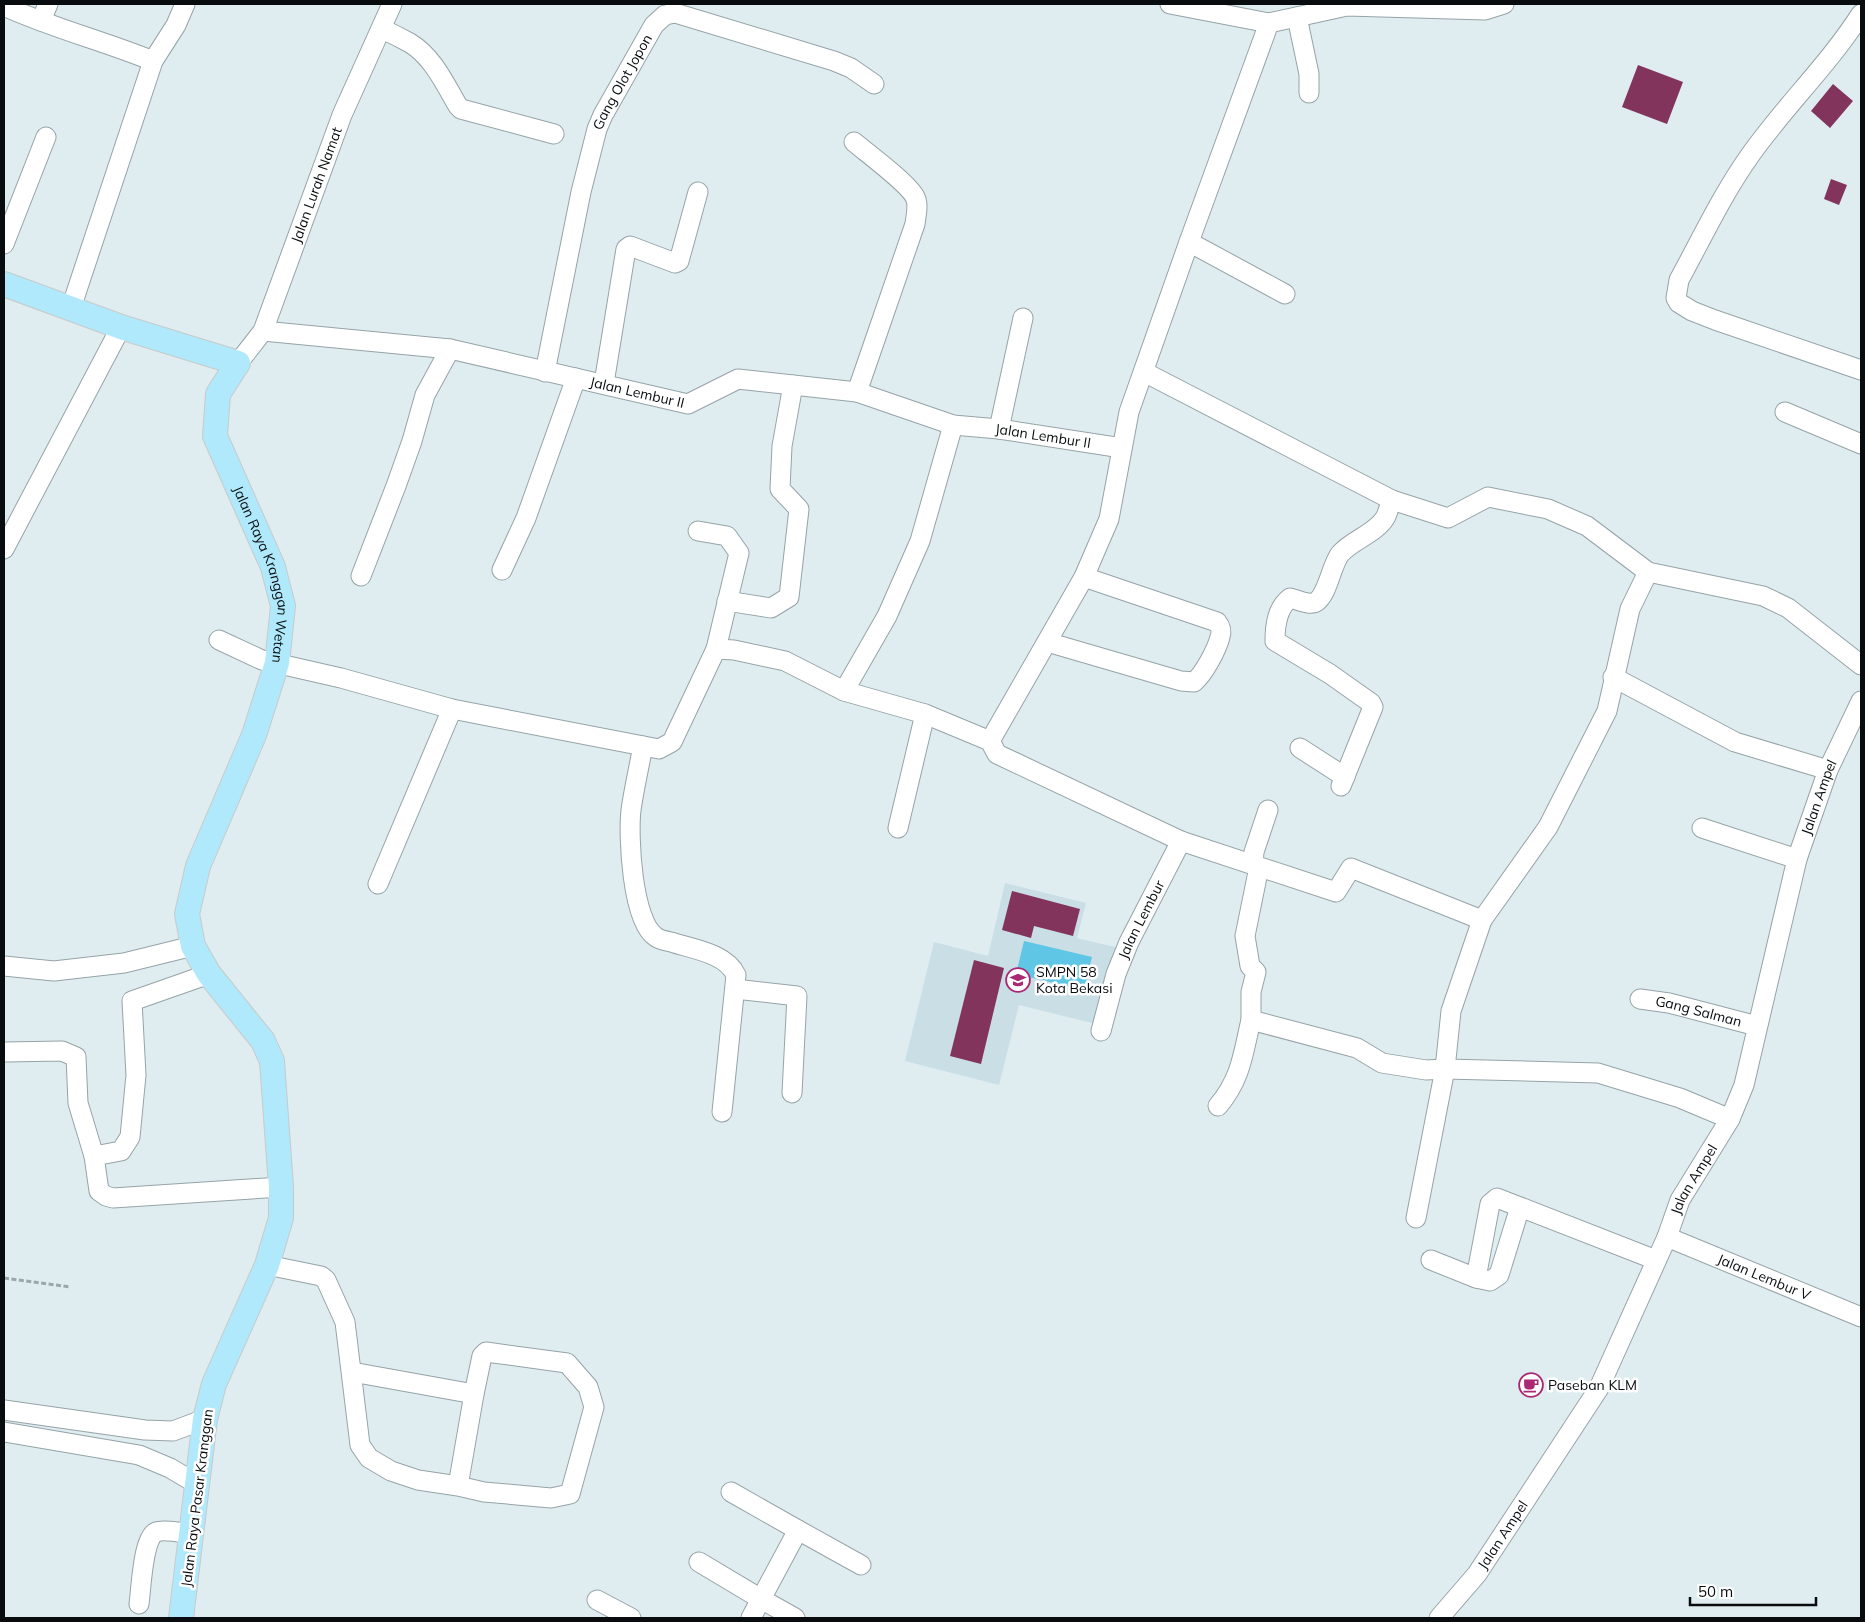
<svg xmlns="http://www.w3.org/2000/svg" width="1865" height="1622" font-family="Mulish,sans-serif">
<rect width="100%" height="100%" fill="#dfedf1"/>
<path fill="#cadee6" d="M1005 883 1086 903 1077 938 1119 948 1100 1025 1019 1005 999 1085 905 1061 934 942 988 956Z"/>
<path fill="#5fc6e5" d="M1024 941 1092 957 1084 990 1016 974Z"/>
<path fill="#83345d" d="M1638 65 1683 82 1667 124 1622 107Z
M1833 84 1853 101 1830 128 1811 111Z
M1831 179 1847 185 1839 205 1824 199Z
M1012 891 1080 909 1073 936 1034 926 1031 938 1002 930Z
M974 960 1004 968 981 1064 950 1056Z"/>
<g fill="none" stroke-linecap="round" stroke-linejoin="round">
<g stroke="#96a3a7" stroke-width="21">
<g id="minor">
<path d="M1170 4 1269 23"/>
<path d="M4 6C52 28 104 41 153 61"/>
<path d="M1861 14C1829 64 1785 106 1751 154 1723 193 1702 238 1679 280L1676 298 1679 303 1692 311 1715 320 1861 370"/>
<path d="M1297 17 1309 74V93"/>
<path d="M41 21 48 4"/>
<path d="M382 29C391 33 401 38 410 43 433 57 445 84 458 106L461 109 554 134"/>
<path d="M854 142C867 153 908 183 915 197 919 205 916 215 915 224L857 392"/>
<path d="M1189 242 1285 294"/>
<path d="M4 244 46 137"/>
<path d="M71 308 153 61 176 25 185 4"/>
<path id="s1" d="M263 331 450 349 688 404 738 379 857 392 953 425 999 429 1122 448"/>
<path id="s2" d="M238 363 263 331 342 115 392 4"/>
<path id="s3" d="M545 372 581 192 597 129 603 115 654 25 665 15 675 13 834 61 851 68 874 84"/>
<path d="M1144 372 1392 500 1448 518 1488 497 1548 509 1587 526 1648 572 1763 596 1788 608 1861 665"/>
<path d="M604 383 626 249 630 246 675 263 679 261 698 192"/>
<path d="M1785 412 1861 444"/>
<path d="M999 429 1023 318"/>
<path d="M698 531 727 536 739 553 716 649"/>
<path d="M4 549 121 327"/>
<path d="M502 570 526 518 576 378"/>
<path d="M361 576 396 486 412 441 425 395 450 349"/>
<path d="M727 601 771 608 789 597 799 509 780 489 782 446 793 385"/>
<path d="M219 640 262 660 341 678 452 709 659 749 672 742 716 649 734 650 785 661 844 691 925 714 990 741 997 754 1181 841 1336 892 1351 868 1482 920"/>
<path d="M1047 642 1181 681 1194 682C1204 674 1217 649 1220 637 1222 631 1221 627 1217 622L1084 577"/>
<path d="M1613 677 1735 742 1828 770"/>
<path d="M844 691 887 616 920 541 953 425"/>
<path d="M990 741 1084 577 1109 519 1129 412 1189 242 1269 23 1347 6 1485 10 1504 4"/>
<path d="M643 746C639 767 634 789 631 810 628 836 632 922 656 937 660 940 666 941 671 942 692 949 726 953 736 975L722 1112"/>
<path d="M1300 748 1345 777"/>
<path d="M1341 786 1373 707 1371 703 1330 674 1275 641C1275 625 1277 608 1290 598 1296 599 1310 606 1316 602 1328 594 1331 566 1340 554 1352 540 1375 534 1385 518 1388 513 1389 506 1392 500"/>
<path d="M898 828 925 714"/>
<path d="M1702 828 1797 859"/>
<path d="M1253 865 1254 852 1268 810"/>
<path d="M1259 867 1245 936 1250 966 1256 972 1251 992V1020L1357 1048 1382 1063 1426 1070 1445 1069 1598 1073 1680 1098 1730 1119"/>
<path d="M378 884 452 709"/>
<path d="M4 966 54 971 124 963 193 946"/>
<path d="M735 989 797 996 792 1093"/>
<path id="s4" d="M1640 999 1669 1003 1757 1026"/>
<path id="s5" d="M1101 1031 1116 974 1129 942 1181 841"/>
<path d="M4 1052 62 1051 76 1057 78 1103 94 1156 99 1191 106 1196 113 1198 281 1187"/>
<path d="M1218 1106C1241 1079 1243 1054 1251 1020"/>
<path d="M94 1156 121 1151 130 1137 136 1075 132 1001 209 974"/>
<path d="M1416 1218 1445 1069 1451 1011 1482 920 1548 827 1607 711 1630 609 1648 572"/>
<path id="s6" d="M1667 1237 1861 1317"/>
<path d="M1431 1260 1476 1278 1490 1281 1499 1275 1520 1207 1656 1260"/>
<path d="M267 1265 321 1276 326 1280 345 1322 360 1445 369 1458 391 1471 418 1480 458 1486 474 1394 482 1356 486 1352 567 1363 588 1387 594 1407 570 1494 551 1498 484 1492 458 1486"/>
<path d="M1476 1278 1490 1204 1497 1198 1520 1207"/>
<path d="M352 1372 474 1394"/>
<path d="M4 1410 145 1430 173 1431 205 1419"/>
<path d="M4 1432 139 1455 170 1468 197 1484"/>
<path d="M731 1492 798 1530 761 1599 795 1618"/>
<path d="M798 1530 861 1565"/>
<path d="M699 1562 761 1599 751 1618"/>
<path d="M597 1600 631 1618"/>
<path d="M139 1604C141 1590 143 1537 156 1532 163 1529 184 1533 192 1534"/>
<path id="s7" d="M1439 1618 1477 1574 1599 1388 1667 1237 1680 1200 1730 1119 1744 1085 1797 859 1828 770 1861 701"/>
</g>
</g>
<g stroke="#c9caca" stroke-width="26">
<g id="major">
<path id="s8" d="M4 284 121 327 238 363 218 394 215 436 273 567 283 606 277 663 254 735 198 866 187 914 193 946 209 974 263 1041 272 1061 281 1187V1218L267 1265 214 1384 205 1419 181 1618"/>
</g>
</g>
<path stroke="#9ba6aa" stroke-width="3" stroke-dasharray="5 2.5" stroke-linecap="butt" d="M4 1278 70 1287"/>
<use href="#minor" stroke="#fff" stroke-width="19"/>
<use href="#major" stroke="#afe9fb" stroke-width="24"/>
</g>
<defs>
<g id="school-ring" transform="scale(1.25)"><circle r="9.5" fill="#fff" stroke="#ab2974" stroke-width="1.5"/><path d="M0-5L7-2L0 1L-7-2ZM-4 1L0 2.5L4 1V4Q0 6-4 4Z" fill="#ab2974"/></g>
<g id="cafe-ring" transform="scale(1.25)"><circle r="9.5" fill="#fff" stroke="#ab2974" stroke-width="1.5"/><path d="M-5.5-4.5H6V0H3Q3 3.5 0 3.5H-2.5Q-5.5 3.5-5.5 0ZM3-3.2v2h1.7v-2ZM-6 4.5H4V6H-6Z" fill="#ab2974"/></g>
</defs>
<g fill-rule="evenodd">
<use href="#school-ring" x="1018" y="980"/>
<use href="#cafe-ring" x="1531" y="1385"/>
</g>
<g text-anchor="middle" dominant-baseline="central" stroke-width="5" stroke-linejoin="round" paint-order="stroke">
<g font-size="14" fill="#080c0e" stroke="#fff">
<text stroke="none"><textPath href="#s3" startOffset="302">Gang Olot Jopon</textPath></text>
<text stroke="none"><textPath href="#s2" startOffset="196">Jalan Lurah Namat</textPath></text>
<text stroke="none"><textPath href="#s1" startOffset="380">Jalan Lembur II</textPath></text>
<text stroke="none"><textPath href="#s1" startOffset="800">Jalan Lembur II</textPath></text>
<text stroke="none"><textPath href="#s8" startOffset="474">Jalan Raya Kranggan Wetan</textPath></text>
<text stroke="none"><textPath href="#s7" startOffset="915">Jalan Ampel</textPath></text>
<text stroke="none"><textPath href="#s5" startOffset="119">Jalan Lembur</textPath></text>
<text stroke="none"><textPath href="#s4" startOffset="60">Gang Salman</textPath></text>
<text stroke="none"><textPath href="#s7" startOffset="510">Jalan Ampel</textPath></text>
<text stroke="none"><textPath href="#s6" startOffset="105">Jalan Lembur V</textPath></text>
<text transform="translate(197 1498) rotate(-83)">Jalan Raya Pasar Kranggan</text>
<text stroke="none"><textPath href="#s7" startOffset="105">Jalan Ampel</textPath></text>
</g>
<g font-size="14" fill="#080c0e" stroke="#fff" text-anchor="start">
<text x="1036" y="972">SMPN 58<tspan x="1036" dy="16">Kota Bekasi</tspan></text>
<text x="1548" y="1385">Paseban KLM</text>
</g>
</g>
<rect width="1865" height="1622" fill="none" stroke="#080c0e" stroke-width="10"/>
<path d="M1690 1597v8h126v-8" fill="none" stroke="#080c0e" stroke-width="2.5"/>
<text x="1698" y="1597" font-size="15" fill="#080c0e" stroke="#ffffff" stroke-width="4" paint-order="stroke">50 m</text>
</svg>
